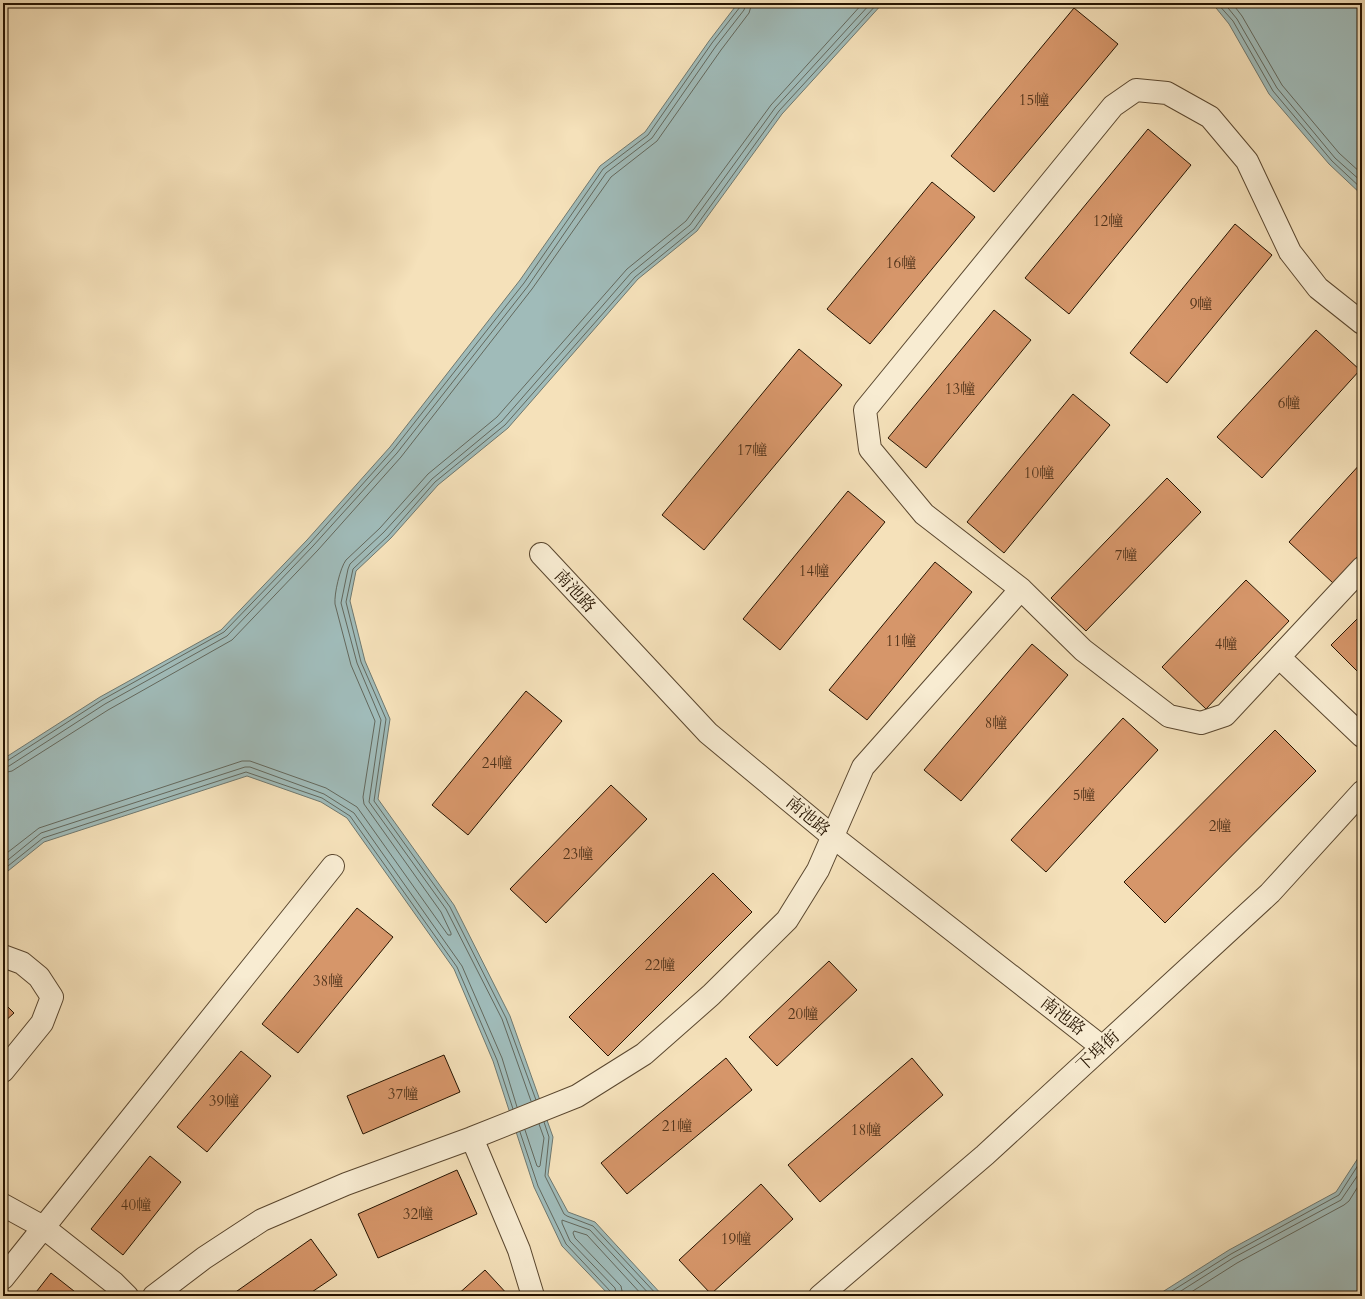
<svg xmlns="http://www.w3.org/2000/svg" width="1365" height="1299" font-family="Cardo,'Noto Serif SC',serif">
<rect width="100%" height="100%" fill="#f5e1ba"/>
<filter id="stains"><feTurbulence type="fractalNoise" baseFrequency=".005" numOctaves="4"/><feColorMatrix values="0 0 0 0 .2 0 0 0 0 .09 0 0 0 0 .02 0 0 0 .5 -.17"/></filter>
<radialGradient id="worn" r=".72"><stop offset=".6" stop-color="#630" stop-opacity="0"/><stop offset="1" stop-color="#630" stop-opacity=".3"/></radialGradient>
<path fill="#a0bbb9" stroke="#6f786f" d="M738 3H883L782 114 697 231 638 279 508 428 438 485 391 538 356 571 350 601 365 661 390 719 378 799 454 905 510 1016 553 1137 548 1175 568 1212 595 1222 663 1296H610L562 1246 534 1187 493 1061 454 969 347 818 321 802 247 776 44 842 3 875V759L100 697 221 630 307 540 390 447 520 280 600 166 645 132 709 41Z
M1212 3H1362V195L1329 164 1269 94 1229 24Z
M1362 1152V1296H1156L1229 1250 1336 1192Z"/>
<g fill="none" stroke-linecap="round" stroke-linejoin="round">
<path stroke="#63685d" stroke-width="1" d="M1217 3 1233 21 1273 91 1332 161 1362 189
M1224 3 1237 19 1277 88 1335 158 1362 182
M1232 3 1242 16 1282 85 1339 153 1362 174
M3 762 7 761 102 700 224 632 310 543 393 450 524 283 603 169 648 135 712 43 740 7 741 3
M3 767 9 766 105 704 227 636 313 546 397 453 528 286 606 173 652 138 716 46 744 10 746 3
M3 773 12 771 108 710 232 640 318 550 401 457 532 289 611 177 657 141 721 50 749 13 752 3
M3 856 39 828 242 761H250L326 788 357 807 448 935H451V933L441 912 364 804 363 797 375 721 351 665 335 604C334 594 340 568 346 560L380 528 428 474 497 417 627 269 686 221 771 105 863 3
M3 864 41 833 245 767H250L324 794 354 813 462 966 502 1058 517 1107
M3 870 43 838 246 772 322 798 350 816 457 967 497 1060 513 1109
M536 1100 506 1018 450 907 374 801 386 719 361 662 346 602 353 569 388 536 435 482 505 425 635 277 694 229 779 111 878 3
M531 1101 502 1019 446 909 369 802 381 720 357 663 341 603 348 569 350 564 384 532 432 479 502 421 631 273 690 225 775 108 871 3
M544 1122 549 1137 545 1176 564 1214 567 1216 593 1226 658 1296
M525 1130 537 1166 539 1167 540 1166 544 1138 539 1124
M520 1132 538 1186 566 1244 611 1292 612 1296
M617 1296 615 1288 570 1241 562 1223V1220L590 1230 651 1296
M623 1296 621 1286 575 1238 573 1233 574 1231 587 1235 643 1296
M1164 1296 1231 1254 1339 1195 1362 1159
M1173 1296 1233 1258 1341 1200 1362 1169
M1185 1296 1237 1263 1344 1205 1349 1201 1362 1180"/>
</g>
<path fill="#d6966a" stroke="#261401" d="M1074 8 1118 44 994 192 951 156Z
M1148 129 1191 165 1069 314 1025 278Z
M932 182 975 217 870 344 827 309Z
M1235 224 1272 255 1167 383 1130 353Z
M994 310 1031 340 926 468 888 438Z
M1316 330 1360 370 1262 478 1217 437Z
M799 349 842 385 704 550 662 515Z
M1073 394 1110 425 1004 553 967 522Z
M1362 462V552L1333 583 1289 542Z
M1167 478 1201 512 1086 631 1051 598Z
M848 491 885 522 780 650 743 619Z
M935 562 972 592 867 720 829 690Z
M1246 580 1289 621 1206 709 1162 667Z
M1362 614V676L1331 645Z
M1032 644 1068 675 961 801 924 770Z
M526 691 562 721 468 835 432 805Z
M1123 718 1158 750 1046 872 1011 840Z
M1275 730 1316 771 1165 923 1124 882Z
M611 785 647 819 546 923 510 889Z
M713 873 752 912 608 1056 569 1017Z
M357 908 393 937 298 1053 262 1024Z
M829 961 857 990 777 1066 749 1037Z
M3 1002 14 1013 3 1023Z
M241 1051 271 1076 207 1152 177 1127Z
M444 1055 460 1092 363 1134 347 1096Z
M726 1058 752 1090 627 1194 601 1163Z
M912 1058 943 1095 820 1202 788 1165Z
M150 1156 181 1182 123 1255 91 1229Z
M457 1170 477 1214 378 1258 358 1214Z
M761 1184 793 1219 711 1294 679 1260Z
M311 1239 337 1275 306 1296H230Z
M485 1270 509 1296H456Z
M51 1273 79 1295 78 1296H33Z"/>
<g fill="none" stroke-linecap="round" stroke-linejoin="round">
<g stroke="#5a472f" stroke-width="24">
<path id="minor" d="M1362 323 1318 288 1290 252 1247 161 1210 117 1167 93 1136 90 1113 106 865 410 870 449 924 514 1021 589 1083 650 1169 716 1201 723 1225 715 1362 568
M541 554 708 733 832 836 1102 1047
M1279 657 1362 736
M3 956 22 963 39 977 52 997 42 1023 3 1071
M472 1138 577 1096 644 1054 711 995 787 920 818 870 863 767 1021 589
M3 1205 43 1227 114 1283 127 1296
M3 1278 333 866
M154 1296 204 1258 262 1220 346 1184 472 1138 519 1250 533 1296
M820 1296 985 1155 1270 893 1362 792"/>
</g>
<use href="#minor" stroke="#f8ecd2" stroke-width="22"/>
</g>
<g text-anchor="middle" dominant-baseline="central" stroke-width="3.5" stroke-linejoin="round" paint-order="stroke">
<g font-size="15" fill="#52341b">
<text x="1034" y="100">15幢</text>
<text x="1108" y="221">12幢</text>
<text x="901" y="263">16幢</text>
<text x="1201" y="304">9幢</text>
<text x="960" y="389">13幢</text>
<text x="1289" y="403">6幢</text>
<text x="752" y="450">17幢</text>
<text x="1039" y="473">10幢</text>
<text x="1126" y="555">7幢</text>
<text x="814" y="571">14幢</text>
<text x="901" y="641">11幢</text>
<text x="1226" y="644">4幢</text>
<text x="996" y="723">8幢</text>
<text x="497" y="763">24幢</text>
<text x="1084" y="795">5幢</text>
<text x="1220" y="826">2幢</text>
<text x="578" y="854">23幢</text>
<text x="660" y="965">22幢</text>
<text x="328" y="981">38幢</text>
<text x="803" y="1014">20幢</text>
<text x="403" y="1094">37幢</text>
<text x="224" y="1101">39幢</text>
<text x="677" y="1126">21幢</text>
<text x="866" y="1130">18幢</text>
<text x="136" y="1205">40幢</text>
<text x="418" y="1214">32幢</text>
<text x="736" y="1239">19幢</text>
</g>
<g font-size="17" fill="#261401" stroke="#f8ecd2">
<text transform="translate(575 591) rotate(47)">南池路</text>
<text transform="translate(808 816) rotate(40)">南池路</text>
<text transform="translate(1063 1016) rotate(38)">南池路</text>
<text transform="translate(1098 1051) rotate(-43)">下埠街</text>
</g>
</g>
<rect width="1365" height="1299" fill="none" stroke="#f5e1ba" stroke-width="16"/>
<rect x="4" y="4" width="1357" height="1291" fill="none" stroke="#261401" stroke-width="2"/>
<rect x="8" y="8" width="1349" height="1283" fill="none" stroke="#261401"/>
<rect width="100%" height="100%" filter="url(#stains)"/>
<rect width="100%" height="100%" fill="url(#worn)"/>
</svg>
